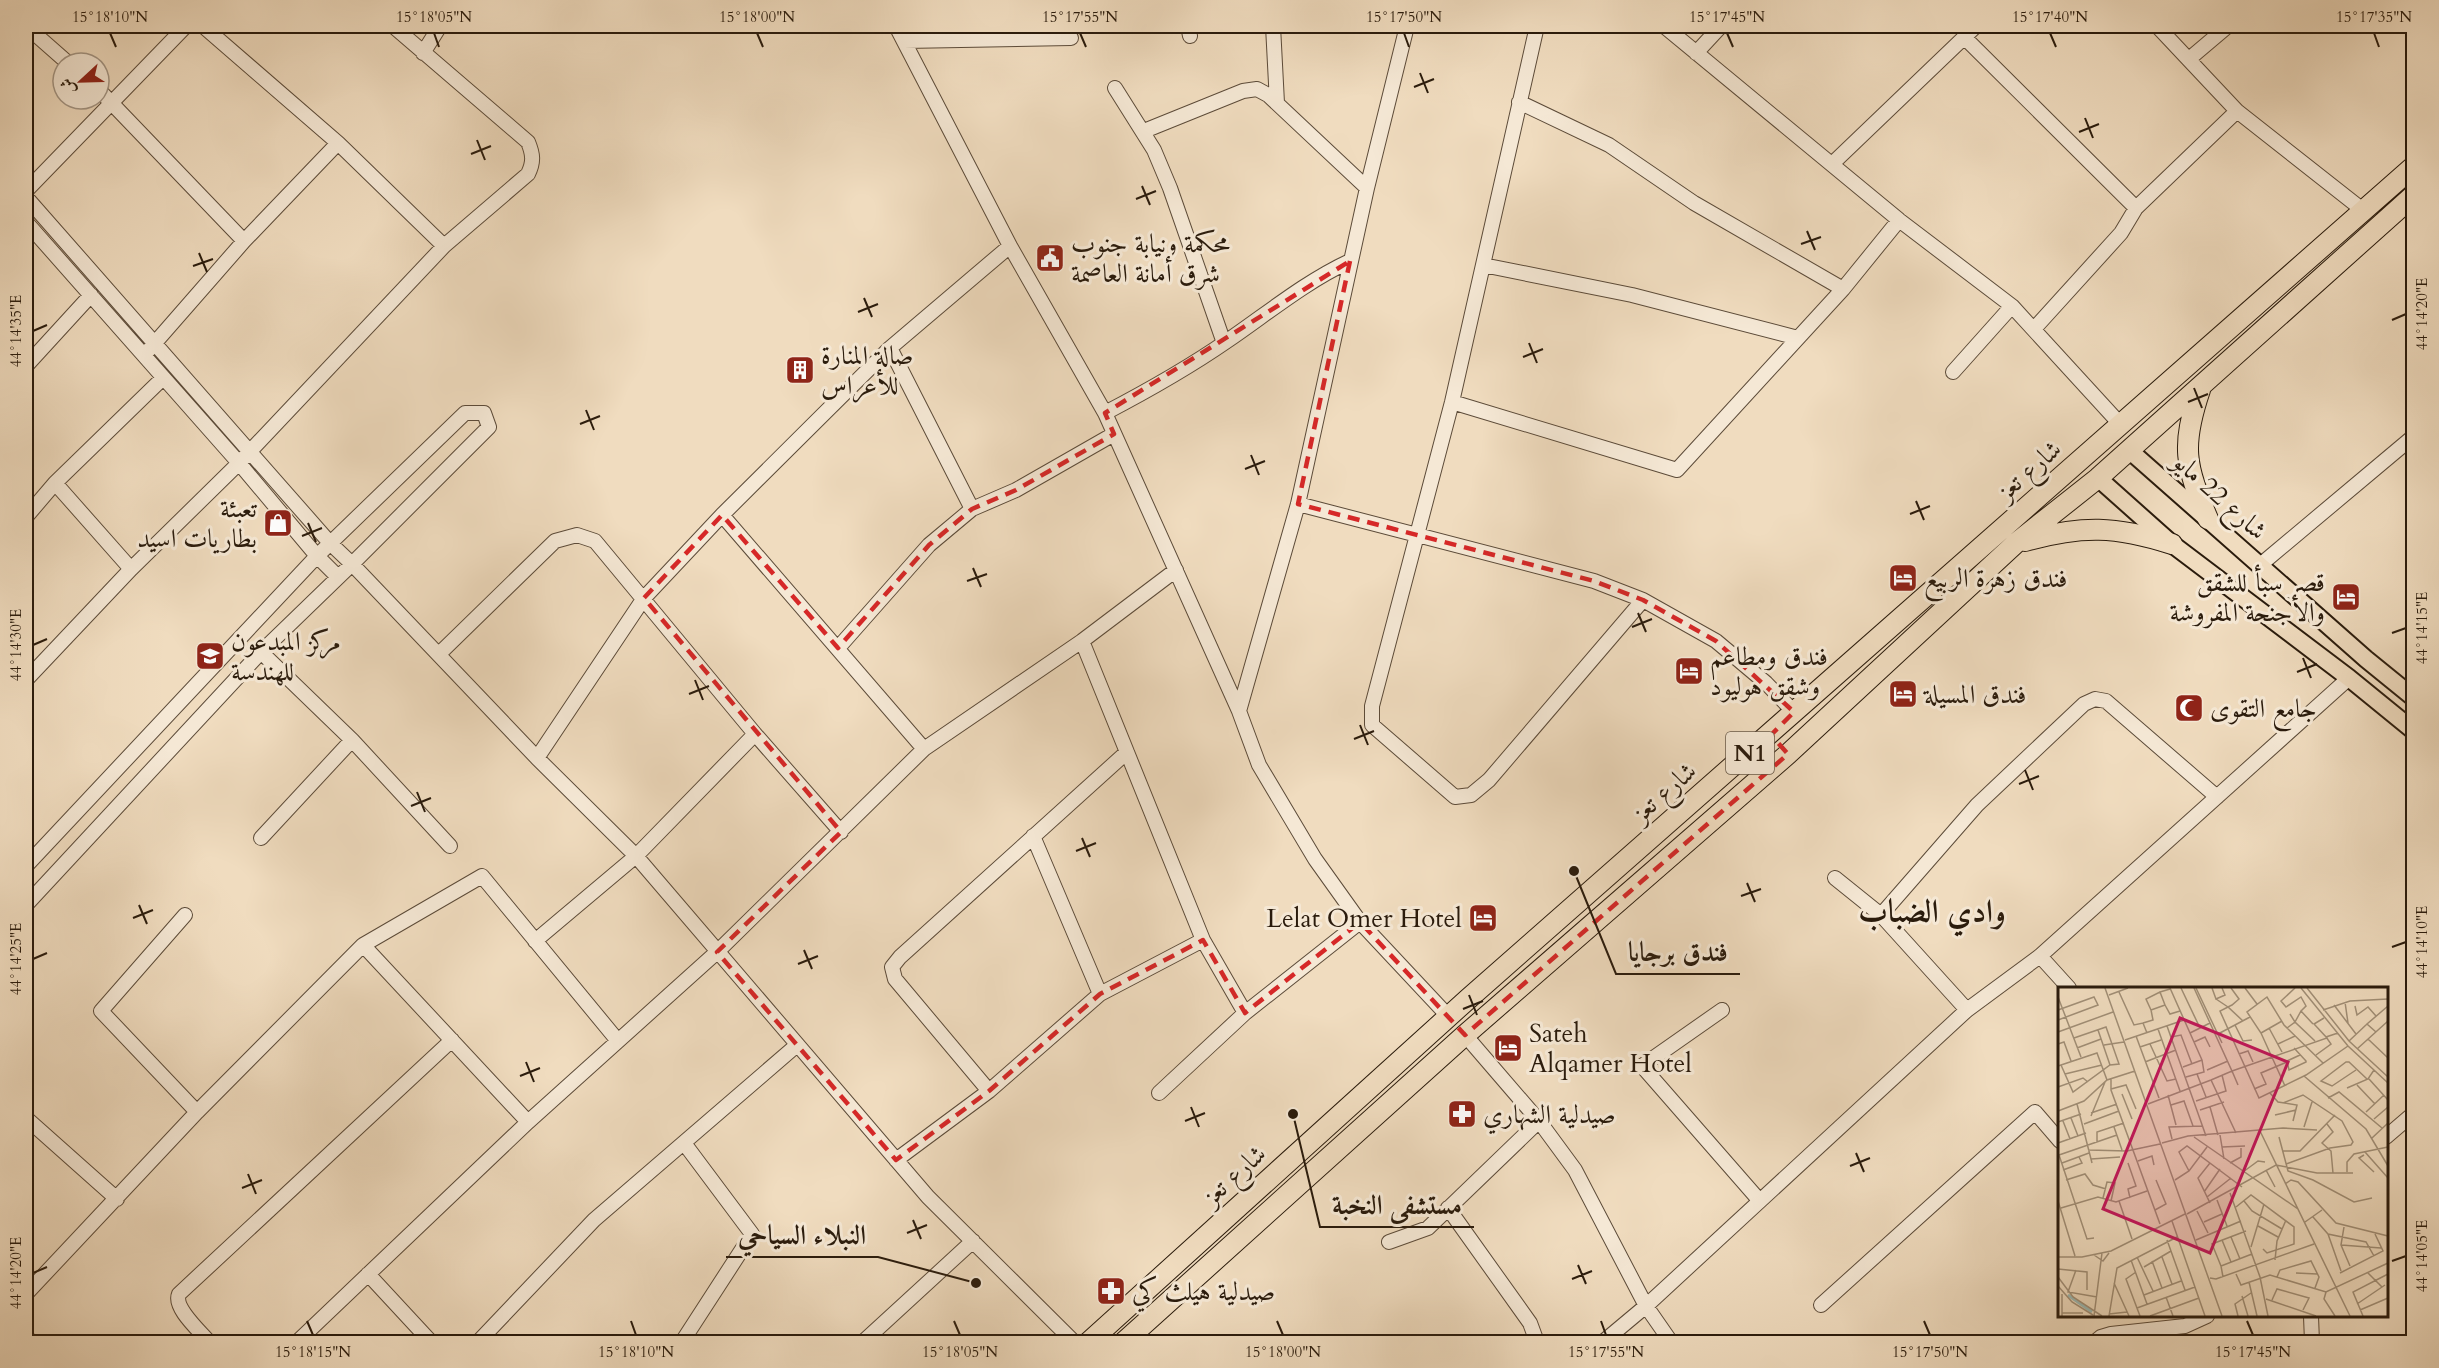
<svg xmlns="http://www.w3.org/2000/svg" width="2439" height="1368" font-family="Cardo,Amiri,serif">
<rect width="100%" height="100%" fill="#f0dcbf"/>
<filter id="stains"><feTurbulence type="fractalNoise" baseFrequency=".00333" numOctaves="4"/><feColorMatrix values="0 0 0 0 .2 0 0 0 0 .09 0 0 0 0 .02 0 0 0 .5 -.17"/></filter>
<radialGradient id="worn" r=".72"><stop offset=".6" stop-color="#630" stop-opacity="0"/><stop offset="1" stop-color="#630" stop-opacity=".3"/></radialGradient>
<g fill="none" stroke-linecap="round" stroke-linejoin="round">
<g stroke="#5c4b39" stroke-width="16">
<path id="minor" d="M26 26 68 63
M203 26 338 143
M896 26 1010 246 1105 413 1239 711 1259 765 1315 859 1360 922 1449 1017
M1188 26 1190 36
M1273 26 1277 103
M1537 26 1452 402 1372 706V725L1455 797 1471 795 1489 780 1643 600
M1664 26 1899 220 2012 306 2121 425
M2157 26 2237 111 2364 211
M1964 37 2136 208
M904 41 1071 38
M423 53 440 26
M1696 53 1721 26
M2189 59 2228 26
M1115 88 1154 150 1170 188 1224 343
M99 90 244 241 338 143 444 246
M1519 102 1609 145 1694 203 1843 289
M1144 131 1243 91 1257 89 1268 95 1367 188
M1832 164 1976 26
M26 191 186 26
M26 197 330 543 352 564 261 652 26 905
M26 222 239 463 317 556 26 866
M1010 246 890 348 722 515 644 598 537 758 636 856 928 1197 1074 1342
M1483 265 1632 295 1798 338
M2034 329 2121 233 2136 208 2237 111
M890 348 972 509
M147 352 244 241
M26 366 91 295
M1953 372 2012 306
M1452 402 1677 470 1843 289 1899 220
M1105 413C1147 391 1188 368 1227 341 1268 313 1305 282 1350 261
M1298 504 1594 581 1643 600 1716 641 1766 683 1794 712
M722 515 924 749
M26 517 55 483
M2259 566 2414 436
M131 569 55 483 163 378
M338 577 317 556 465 413H484L489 427 352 564 537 758
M1082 641 1203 940 1245 1013 1360 922
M838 648 929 545 972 509 1016 490 1114 434
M261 652 352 740 450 846
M439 654 555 541 577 535 595 541 755 734 841 832
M26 680 131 569 239 463 444 246 528 174C534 162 533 154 528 142L393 26
M1239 711 1298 504 1367 188 1407 26
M1033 836 1100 994
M261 838 352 740
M1835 878 1881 915 1967 1010
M185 915 101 1011 197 1112
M1881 915 1977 805 2084 704 2095 699 2106 701 2217 797
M535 941 636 856 755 734
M363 945 482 876 618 1041
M2040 956 2069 988
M1722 1010 1642 1066 1759 1200
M1465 1035 1539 1121 1575 1170 1646 1306 1671 1342
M989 1091 895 979 892 967 900 957 1127 752
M1159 1093 1245 1013
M26 1118 117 1199
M2386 1137 2414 1113
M896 1160 989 1091 1100 994 1203 940
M1448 1208 1530 1323 1537 1342
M1389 1242 1428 1228 1539 1121
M368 1274 431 1342
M26 1294 197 1112 363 945 528 1122
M1821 1305 2035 1112 2060 1141
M2311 1316 2312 1342
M26 1336 31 1342
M209 1342C200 1331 173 1308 179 1294L452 1040
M297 1342 528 1122 717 952 924 749 1082 641 1176 570
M478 1342 594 1220 797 1045
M682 1342 752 1234 684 1143
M863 1342 973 1241
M1603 1342 1646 1306 1967 1010 2040 956 2349 678
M2095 1342 2101 1337 2111 1334 2185 1326 2207 1316"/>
</g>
<g stroke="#2a1b0c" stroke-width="20">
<path id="major" d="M2129 450 2366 659 2414 698
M2098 478 2172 544 2349 678 2414 731"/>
</g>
<g stroke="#2a1b0c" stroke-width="22">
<path id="highway" d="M2200 390C2181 446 2185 465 2208 519
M2025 541C2082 525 2116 526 2172 544
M1089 1342 1468 999 2414 166
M1124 1342 1465 1035 1788 754 2016 543 2098 478 2414 195"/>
</g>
<use href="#minor" stroke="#f5e8d5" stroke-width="14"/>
<use href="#major" stroke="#f0dcbf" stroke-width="16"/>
<use href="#highway" stroke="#f0dcbf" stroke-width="20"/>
</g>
<path fill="none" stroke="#d62828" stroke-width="4.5" stroke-dasharray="12 8" stroke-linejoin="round" d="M1350 261 1298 504 1594 581 1643 600 1716 641 1794 712 1771 735 1788 754 1465 1035 1360 922 1245 1013 1203 940 1100 994 989 1091 896 1160 717 952 841 832 644 598 722 515 838 648 929 545 972 509 1016 490 1114 434 1105 413Z"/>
<path fill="none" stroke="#2a1b0c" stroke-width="2" d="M110 33 116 47M434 33 439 47M757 33 763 47M1080 33 1086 47M1404 33 1409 47M1727 33 1733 47M2050 33 2056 47M2374 33 2379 47M1420 73 1428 93M1414 87 1434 79M2085 118 2093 138M2079 132 2099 124M477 140 485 160M471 154 491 146M1142 186 1150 205M1136 199 1156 191M1807 231 1815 250M1801 244 1821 237M199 253 207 272M193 266 213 259M864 298 872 317M858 312 878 304M2392 320 2406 314M33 331 47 325M1529 343 1537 363M1523 357 1543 349M2194 388 2202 408M2188 402 2208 394M586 410 594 430M580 424 600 416M1251 455 1259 475M1245 469 1265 461M1916 501 1924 520M1910 514 1930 506M308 523 316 542M302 536 322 528M973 568 981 587M967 581 987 574M1638 613 1646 632M1632 627 1652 619M2392 633 2406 628M33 645 47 639M2303 658 2311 678M2297 672 2317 664M695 680 703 700M689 694 709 686M1360 725 1368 745M1354 739 1374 731M2025 770 2033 790M2019 784 2039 776M417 792 425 812M411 806 431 798M1082 838 1090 857M1076 851 1096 843M1747 883 1755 902M1741 896 1761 889M139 905 147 924M133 918 153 910M2392 947 2406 942M804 950 812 969M33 959 47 953M798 964 818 956M1469 995 1477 1015M1463 1009 1483 1001M526 1062 534 1082M520 1076 540 1068M1191 1107 1199 1127M1185 1121 1205 1113M1856 1153 1864 1172M1850 1166 1870 1158M248 1174 256 1194M242 1188 262 1180M913 1220 921 1239M907 1233 927 1225M2392 1261 2406 1256M1578 1265 1586 1284M33 1273 47 1267M1572 1279 1592 1271M307 1321 313 1335M631 1321 636 1335M954 1321 960 1335M1277 1321 1283 1335M1601 1321 1606 1335M1924 1321 1930 1335M2247 1321 2253 1335"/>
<defs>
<g id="civic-square" transform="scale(1.5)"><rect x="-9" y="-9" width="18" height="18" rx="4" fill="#8f2418" stroke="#f5e8d5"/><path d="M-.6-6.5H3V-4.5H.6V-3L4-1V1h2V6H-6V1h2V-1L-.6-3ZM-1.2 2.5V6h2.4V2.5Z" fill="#fff"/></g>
<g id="building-square" transform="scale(1.5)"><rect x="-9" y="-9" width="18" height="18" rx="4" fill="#8f2418" stroke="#f5e8d5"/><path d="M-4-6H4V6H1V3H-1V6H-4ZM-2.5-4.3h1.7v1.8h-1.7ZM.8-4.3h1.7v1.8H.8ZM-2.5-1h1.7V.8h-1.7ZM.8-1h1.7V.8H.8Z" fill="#fff"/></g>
<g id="shop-square" transform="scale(1.5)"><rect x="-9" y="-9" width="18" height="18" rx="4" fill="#8f2418" stroke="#f5e8d5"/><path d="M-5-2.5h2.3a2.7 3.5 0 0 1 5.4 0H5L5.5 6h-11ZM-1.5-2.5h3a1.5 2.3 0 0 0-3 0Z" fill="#fff"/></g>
<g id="hotel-square" transform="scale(1.5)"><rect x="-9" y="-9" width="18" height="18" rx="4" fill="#8f2418" stroke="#f5e8d5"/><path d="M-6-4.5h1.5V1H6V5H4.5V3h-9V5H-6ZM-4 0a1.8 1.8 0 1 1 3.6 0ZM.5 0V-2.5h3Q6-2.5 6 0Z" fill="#fff"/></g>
<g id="university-square" transform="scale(1.5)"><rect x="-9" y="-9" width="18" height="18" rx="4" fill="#8f2418" stroke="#f5e8d5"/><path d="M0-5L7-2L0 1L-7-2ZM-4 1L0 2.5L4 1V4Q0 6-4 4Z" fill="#fff"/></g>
<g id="mosque-square" transform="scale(1.5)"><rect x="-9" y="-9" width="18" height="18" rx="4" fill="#8f2418" stroke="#f5e8d5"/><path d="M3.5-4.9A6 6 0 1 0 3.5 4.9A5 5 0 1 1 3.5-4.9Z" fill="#fff"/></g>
<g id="pharmacy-square" transform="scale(1.5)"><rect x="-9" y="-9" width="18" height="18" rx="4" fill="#8f2418" stroke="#f5e8d5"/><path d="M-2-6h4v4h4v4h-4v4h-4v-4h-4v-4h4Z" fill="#fff"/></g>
</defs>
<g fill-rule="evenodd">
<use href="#civic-square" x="1050" y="258"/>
<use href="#building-square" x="800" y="370"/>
<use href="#shop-square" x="278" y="523"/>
<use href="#hotel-square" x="1903" y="578"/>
<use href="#hotel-square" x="2346" y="597"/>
<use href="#university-square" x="210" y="656"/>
<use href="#hotel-square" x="1689" y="671"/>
<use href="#hotel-square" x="1903" y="694"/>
<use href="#mosque-square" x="2189" y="708"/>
<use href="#hotel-square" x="1483" y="918"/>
<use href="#hotel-square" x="1508" y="1048"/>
<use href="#pharmacy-square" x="1462" y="1114"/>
<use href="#pharmacy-square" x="1111" y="1291"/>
</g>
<g text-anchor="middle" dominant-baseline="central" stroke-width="6" stroke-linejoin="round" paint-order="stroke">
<rect fill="#f5e8d5" stroke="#675848" stroke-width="1.5" x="1726" y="732" width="48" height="42" rx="4.5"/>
<g font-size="24" font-weight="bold" fill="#2a1b0c">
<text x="1750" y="753">N1</text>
</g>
<g font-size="26" fill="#2a1b0c" stroke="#f5e8d5" text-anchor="start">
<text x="1071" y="243">محكمة ونيابة جنوب<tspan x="1071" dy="30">شرق أمانة العاصمة</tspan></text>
<text x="821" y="355">صالة المنارة<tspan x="821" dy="30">للأعراس</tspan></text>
<text x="257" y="508" text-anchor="end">تعبئة<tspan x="257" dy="30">بطاريات اسيد</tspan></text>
<text x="1924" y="578">فندق زهرة الربيع</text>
<text x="2325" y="582" text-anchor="end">قصر سبأ للشقق<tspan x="2325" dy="30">والأجنحة المفروشة</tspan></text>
<text x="231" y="641">مركز المبدعون<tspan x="231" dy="30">للهندسة</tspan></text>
<text x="1710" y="656">فندق ومطاعم<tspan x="1710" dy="30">وشقق هوليود</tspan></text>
<text x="1924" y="694">فندق المسيلة</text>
<text x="2210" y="708">جامع التقوى</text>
<text x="1462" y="918" text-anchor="end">Lelat Omer Hotel</text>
<text x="1529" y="1033">Sateh<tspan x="1529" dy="30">Alqamer Hotel</tspan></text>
<text x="1483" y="1114">صيدلية الشهاري</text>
<text x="1132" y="1291">صيدلية هيلث كي</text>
</g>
<g font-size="26" fill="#2a1b0c" stroke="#f5e8d5">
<text transform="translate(2029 470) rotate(-41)">شارع تعز</text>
<text transform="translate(2220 496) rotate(42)">شارع 22 مايو</text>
<text transform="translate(1664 792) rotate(-41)">شارع تعز</text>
<text transform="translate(1234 1175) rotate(-42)">شارع تعز</text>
</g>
<g font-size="32" font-weight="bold" fill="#2a1b0c" stroke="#f5e8d5">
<text x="1932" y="912">وادي الضباب</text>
</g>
</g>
<g transform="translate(2058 987)">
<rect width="330" height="330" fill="#f0dcbf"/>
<path fill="none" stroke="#9bbab6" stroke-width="3" d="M10 308 34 325"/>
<path fill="none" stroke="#a18f77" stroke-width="1.5" d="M47 1 164 329M112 1 144 73 125 80M123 1 142 41M136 1 174 84 269 51 256 37 266 31M138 1 164 56M154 1 158 12 167 8 164 1M187 1 199 17M237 1 223 14 228 20 243 10 248 19 243 24M243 1 290 59 330 96M249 1 291 54 330 90M61 5 76 38 85 36 89 46M51 8 70 1M0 10 23 70M158 12 170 20 174 18 181 12 173 1M287 15 290 36M107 18 112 27 122 24M276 18 298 47M297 19 299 28 310 20 318 29M0 23 36 10 40 18 0 33M93 23 88 12 102 5M265 23 292 14 330 12M185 34 170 20 162 24 201 111 248 88 290 59M85 36 95 33 93 23 107 18 102 5 112 2M255 37 243 24 237 35 257 54M177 38 185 54 194 53M109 39 148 149M211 41 224 65M229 41 237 35 232 27M100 42 122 104M40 43 52 78M0 45 55 25M318 45 309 37 330 19M132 46 152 36M203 46 224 34M160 47 192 30M78 49 101 111M113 50 123 48 134 77M310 52 330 71M67 53 126 33M291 54 309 37M136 55 147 50 152 60M0 57 6 55 13 74M92 57 109 94 118 92M220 57 237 49M46 58 66 55M82 60 103 53M19 61 43 52M236 61 248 74V75L231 83 229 74 242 68M299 62 330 34M181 67 190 64 195 75M258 68 273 57 268 50 280 46M87 75 118 63M3 78 15 105 52 78 61 77 48 40 16 51M0 79 39 66 49 93M149 83 170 74M298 83 274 99 263 94 288 75H291L309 92M7 87 44 78M139 87 148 110M246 89 308 142 330 179M128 90 146 85 144 73M53 92V103L102 237M311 92 330 113M153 93 174 84 180 98M299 98 317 117M227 99 203 46 189 25 209 10 226 38 265 76M0 100 25 91 30 95M289 101 310 92 316 83M53 102 68 98 78 122M196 102 208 97 203 86 229 75M212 106 220 115 239 118 235 134M64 107 74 132M110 108 118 138M270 111 281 105 324 141M138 114 168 104 164 88M225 116 245 108 284 134 295 155 293 158 272 161 228 177M19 117 34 176M90 117 153 93 178 146M113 118 126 114 135 139M152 120 160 148M142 123 166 115M0 124 26 114 49 93 77 84M308 125 326 108M33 126 59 117M217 128 238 123M33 129 47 95M13 131 20 149M316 132 330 120M5 134 12 152M0 135 23 127M26 137 61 124M269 137 275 145 264 156 273 164 275 186M56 140 64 163M246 140 254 115M202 144 292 329M162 148 166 172M136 150 240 222M221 150 230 184 255 193 296 215 314 211M314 151 330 136M114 152 111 140 144 139M39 155V145L66 136M0 156 28 146M104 156 130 149 225 141 259 143M164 160 187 159M30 163 69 164 102 157M224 164H242L277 128M307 165 330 191M1 168 29 252 36 251M1 168 59 148M306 168 301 171 316 185M33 172 62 170M80 174 94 169 96 178M4 176 31 166M70 176 78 199 70 202 72 211M152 176 140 191 152 216M172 176 183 170V161M5 183 24 176 21 170M208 183 217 200M131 184 121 165 129 159 184 200M185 185 200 174 207 175M289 185V175L296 167 330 160M8 193 27 187 35 198 48 202M117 193 131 184 149 160M227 197 233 193 240 195 278 236 330 249M146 205 162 182M172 206 202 290 210 329M149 210 173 191M45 211 49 195 57 196 53 214M159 213 169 239M0 214 17 269M61 214 74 252M186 214 194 224 224 242M178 220 193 208 236 240V257L209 266 205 262M3 221 40 210 58 215 89 204M97 223 108 217 98 193M139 224 150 246M129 227 218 178 259 186H295M255 230 270 247 308 255 316 269M114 234 147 329M146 235 164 227M247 235 264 223M200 239 220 250M286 240 283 258 292 279M270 247 283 284M173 250 182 272M109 253 127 303M138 253 183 234M164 253 173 275M283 258 323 261M193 260 206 217M36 268 45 274 51 266M0 270H24L53 264 127 227M79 270 95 304M104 270 114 297M73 273 89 317M217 273 219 254 228 233M94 274 104 301M163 279 154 257 188 244M86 280 113 264M0 282 29 285V303M18 283 10 305 39 310M78 285 68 292 82 329M238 286 259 287M282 286 325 264 317 247M310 286 324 300M178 287 183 298 212 288 268 305 330 276M0 290 15 310 44 329M165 290 163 279 194 267M219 290 222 283 253 274 261 290 257 301M152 291 158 292 256 257M191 295 199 329M56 296 71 329M0 299 14 315 35 328M268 305 266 312 277 329M86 308 123 294M184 309 190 329M108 310 115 329M208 312 258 329M214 313 219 302 251 311 245 323M299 317 327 298M79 321 137 300M302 323 330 311M4 326H25M51 327 69 325M4 329V307M36 329 44 266M51 329 59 281 119 250M92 329 141 311M180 329 177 317 193 306M305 329 295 305 330 287"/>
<path fill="#c2185b" fill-opacity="0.15" stroke="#c2185b" stroke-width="3" d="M122 31 230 75 152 266 45 222Z"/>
<rect width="330" height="330" fill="none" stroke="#2a1b0c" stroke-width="3"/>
</g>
<path fill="none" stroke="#2a1b0c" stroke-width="2" d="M1574 871L1616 974H1740M1293 1114L1320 1227H1474M976 1283L878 1257H726"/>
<g fill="#2a1b0c" stroke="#f5e8d5" stroke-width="2">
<circle cx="1574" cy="871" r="6"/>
<circle cx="1293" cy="1114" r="6"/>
<circle cx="976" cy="1283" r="6"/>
</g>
<g font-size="27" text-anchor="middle" font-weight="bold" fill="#2a1b0c" stroke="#f5e8d5" stroke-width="6" stroke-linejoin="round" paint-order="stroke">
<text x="1678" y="961">فندق برجايا</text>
<text x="1397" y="1214">مستشفى النخبة</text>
<text x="802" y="1244">النبلاء السياحي</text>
</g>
<rect width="2439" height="1368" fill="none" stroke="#f0dcbf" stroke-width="66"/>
<g transform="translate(81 81) rotate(248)"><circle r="28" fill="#f5e8d5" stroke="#a49685" stroke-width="1.5"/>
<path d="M0-4.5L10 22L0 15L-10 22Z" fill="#8f2418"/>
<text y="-9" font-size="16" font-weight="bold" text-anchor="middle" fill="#2a1b0c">ش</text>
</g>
<rect x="33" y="33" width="2373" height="1302" fill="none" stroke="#2a1b0c" stroke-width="2"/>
<g font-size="15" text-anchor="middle" fill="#2a1b0c">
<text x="110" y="22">15°18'10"N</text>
<text x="434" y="22">15°18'05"N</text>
<text x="757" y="22">15°18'00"N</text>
<text x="1080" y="22">15°17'55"N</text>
<text x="1404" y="22">15°17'50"N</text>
<text x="1727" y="22">15°17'45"N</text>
<text x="2050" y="22">15°17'40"N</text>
<text x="2374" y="22">15°17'35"N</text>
<text transform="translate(2422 314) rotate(-90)" y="5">44°14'20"E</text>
<text transform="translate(16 331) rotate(-90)" y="5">44°14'35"E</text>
<text transform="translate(2422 628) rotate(-90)" y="5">44°14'15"E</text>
<text transform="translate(16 645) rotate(-90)" y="5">44°14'30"E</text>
<text transform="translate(2422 942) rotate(-90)" y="5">44°14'10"E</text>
<text transform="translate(16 959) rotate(-90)" y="5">44°14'25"E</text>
<text transform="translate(2422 1256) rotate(-90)" y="5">44°14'05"E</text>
<text transform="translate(16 1273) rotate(-90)" y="5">44°14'20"E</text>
<text x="313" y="1357">15°18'15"N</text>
<text x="636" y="1357">15°18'10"N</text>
<text x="960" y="1357">15°18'05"N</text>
<text x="1283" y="1357">15°18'00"N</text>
<text x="1606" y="1357">15°17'55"N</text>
<text x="1930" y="1357">15°17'50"N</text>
<text x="2253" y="1357">15°17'45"N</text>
</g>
<rect width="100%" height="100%" filter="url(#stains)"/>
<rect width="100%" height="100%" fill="url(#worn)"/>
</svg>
